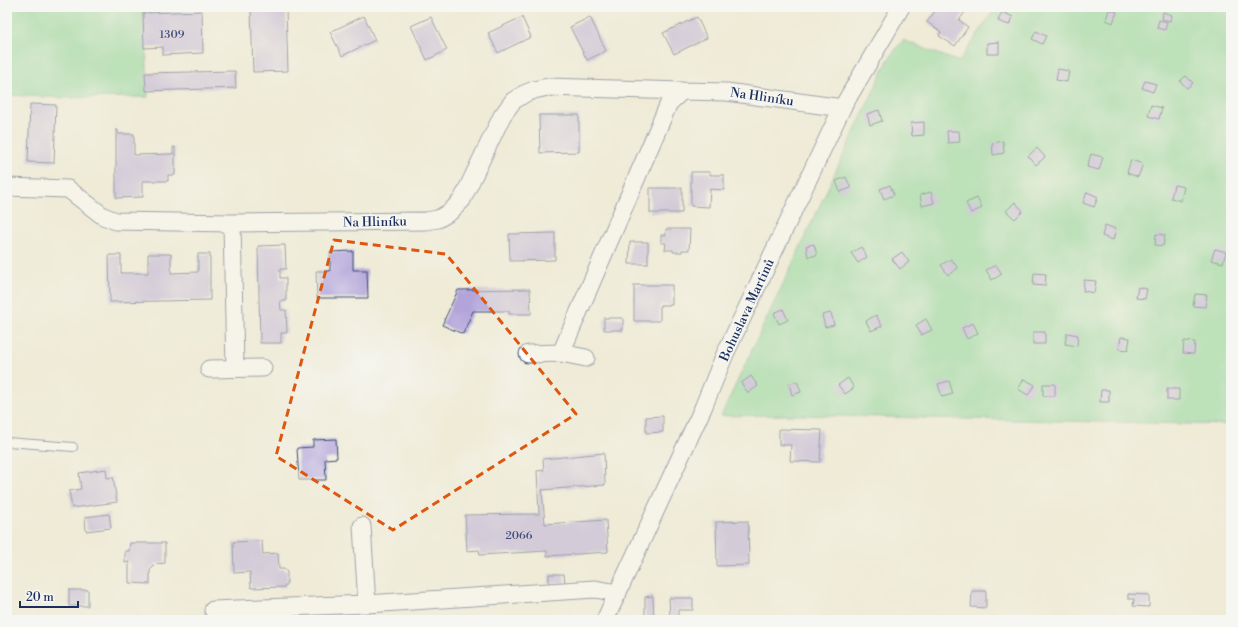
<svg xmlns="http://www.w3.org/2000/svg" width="1238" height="627" font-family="'Libre Bodoni',serif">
<rect width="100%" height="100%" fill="#f6f6f2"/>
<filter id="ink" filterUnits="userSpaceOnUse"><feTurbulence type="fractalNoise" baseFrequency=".025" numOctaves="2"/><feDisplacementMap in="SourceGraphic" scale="8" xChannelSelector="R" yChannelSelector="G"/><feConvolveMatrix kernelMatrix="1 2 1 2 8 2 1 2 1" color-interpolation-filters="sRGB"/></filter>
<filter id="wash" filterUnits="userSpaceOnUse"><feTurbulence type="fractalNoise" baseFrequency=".012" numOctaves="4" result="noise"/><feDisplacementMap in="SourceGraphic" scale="16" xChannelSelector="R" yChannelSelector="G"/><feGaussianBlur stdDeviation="0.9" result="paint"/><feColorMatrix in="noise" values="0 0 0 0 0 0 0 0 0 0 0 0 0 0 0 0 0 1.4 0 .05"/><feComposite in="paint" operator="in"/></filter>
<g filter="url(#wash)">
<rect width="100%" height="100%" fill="#efebd7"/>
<path fill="#81d495" stroke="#4e827a" d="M7 7H145L148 97 66 98 7 95Z
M996 7H1231V425L794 415 721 416 888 60 903 40 959 62Z"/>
<g id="blocks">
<path fill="#b2a4da" d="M938 7H969L959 20 968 27 955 46 939 36 941 32 927 22Z
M251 9H286L288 71 253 72Z
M1109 9 1117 12 1113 23 1106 20Z
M202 11 203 53 163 55V47L144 48 143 13Z
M1002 12 1013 17 1009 25 998 21Z
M1163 12 1172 15 1170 21 1162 19Z
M364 16 375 40 342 56 330 32Z
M431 17 447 50 427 60 411 26Z
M522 17 531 37 498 53 488 33Z
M590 17 606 51 587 60 570 27Z
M697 17 707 38 674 54 663 33Z
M1159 20 1167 22 1165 30 1157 28Z
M1036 31 1046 36 1042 44 1032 39Z
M999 42V54H987V43Z
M1058 69 1069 71 1067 82 1056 80Z
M235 71 236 88 146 91 145 73Z
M1186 76 1193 83 1187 88 1180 81Z
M1145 81 1156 84 1153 92 1142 88Z
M30 104 56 105 54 163 28 162Z
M1151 105 1162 108 1159 119 1148 116Z
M879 110 882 121 870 125 867 114Z
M539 115H579V152L540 153Z
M924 122V135L912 136 911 123Z
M116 130H118V134H134V155L173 154V147H175V175H168V181H143V197L116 198Z
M947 131H959L960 142 948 143Z
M1003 141 1004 153 993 155 992 143Z
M1037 148 1045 157 1036 165 1028 156Z
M1091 154 1103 157 1099 170 1087 167Z
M1131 160 1143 164 1138 177 1127 173Z
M691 172H710V175H724V190L710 189 709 207 691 206Z
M846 177 851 188 840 192 836 181Z
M890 185 894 195 884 199 880 189Z
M1174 185 1184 187 1181 201 1171 198Z
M650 188H682V213H650Z
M931 192 934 203 922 206 920 195Z
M1087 192 1098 197 1094 207 1083 203Z
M977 198 982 208 971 213 966 203Z
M1015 202 1023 211 1015 219 1006 211Z
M1105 225 1116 229 1113 240 1102 236Z
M666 229H690L689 250H682V252H673V250H665L666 243H661V235H666Z
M555 233V260L510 261 509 234Z
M1156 234 1165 235 1163 246 1155 245Z
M630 242H648V264H629Z
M814 244 817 255 808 257 806 246Z
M285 245 286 269H280V278H286V301H280L281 310H286L287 333H281V343H260L258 246Z
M861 247 867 257 858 263 851 253Z
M1215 249 1226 252 1223 263 1211 260Z
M353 251V270H367L368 298H317L316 271H330V252Z
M902 252 909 262 900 269 892 259Z
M148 254H171V273L198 272V254H210V300L110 302 109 255H121V273H148Z
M951 259 958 268 948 275 941 265Z
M996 265 1002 274 992 280 986 270Z
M1034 273 1046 274 1045 286 1033 285Z
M1084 280 1096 281 1094 293 1083 291Z
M634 285H672V305H660V321H634Z
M1138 287 1147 289 1145 299 1136 298Z
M530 289 531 314H509V311H473L463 334 442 325 458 290Z
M1195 294 1207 295 1205 307 1193 306Z
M783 309 788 320 779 324 774 313Z
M831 313 834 325 825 327 822 315Z
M876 315 882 326 871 331 866 321Z
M604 318H623V330H604Z
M926 319 932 330 921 335 916 325Z
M973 323 978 333 967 339 962 328Z
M1033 332H1045V344H1033Z
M1067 333 1078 335 1077 346 1065 344Z
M1121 337 1130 338 1128 350 1119 349Z
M1184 341 1195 342 1194 354 1183 353Z
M751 376 758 386 748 393 741 383Z
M848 378 854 388 845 394 838 385Z
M1024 379 1035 385 1028 395 1018 389Z
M797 381 801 392 792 395 789 384Z
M949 381 953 394 942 397 938 384Z
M1043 384H1055V396H1043Z
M1167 389H1179V400H1167Z
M1101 390H1109V402H1100Z
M663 416V432L646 433V417Z
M779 429 822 430 820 462 790 461 791 445H779Z
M336 439 337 458 325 459 326 480H299L297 448 313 447V440Z
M604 453 605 485 542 490 545 524 606 520 608 552 547 556V551L480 555 479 550 467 551 465 515 539 514 537 471 544 470 543 459Z
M106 469 107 478 113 477 117 502 72 508 69 491 81 489 79 473Z
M109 514 111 528 86 531 85 517Z
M748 521 749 565 717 566 716 522Z
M262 541 263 554 278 553 279 569H284L287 572V584L285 587 251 588 250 572 234 573 233 542Z
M130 543H165V563L156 564 150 570V584L129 583V562L125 563V551H129Z
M549 574H564L565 583 549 584Z
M69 590H88V606H69Z
M972 591H986V608L971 607Z
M1128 594 1149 595V607L1133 606 1134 599H1128Z
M653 596 654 620H645V597Z
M669 598H693V610H678V616H670Z"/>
</g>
</g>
<g filter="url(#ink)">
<use href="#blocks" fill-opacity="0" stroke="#3b4b70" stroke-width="1"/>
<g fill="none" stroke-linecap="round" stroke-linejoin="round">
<g stroke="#3b4b70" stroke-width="10">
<path id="service" d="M7 442 73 447"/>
</g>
<g stroke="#3b4b70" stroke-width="19">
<path id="minor" d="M7 187 68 189 103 216 116 221 232 223 426 221 438 219 450 212 462 200 502 116 513 101 524 94 534 90 548 87 682 91
M232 223 235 368
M561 353 669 103 682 91 727 92 842 108
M528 354 561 353 586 358
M209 369 263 368
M362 526 367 604
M213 610 367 604 595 589 618 593
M605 620 703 408 725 354 842 108 901 7"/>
</g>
<use href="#service" stroke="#fff" stroke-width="8"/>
<use href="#minor" stroke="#fff" stroke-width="17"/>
</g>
</g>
<path d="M0 0H1238V627H0ZM334 240 446 254 576 414 393 530 276 456Z" fill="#efebd7" fill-opacity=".55" fill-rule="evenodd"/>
<path fill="none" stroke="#de5710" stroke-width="3" stroke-dasharray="8 5" stroke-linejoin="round" d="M334 240 446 254 576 414 393 530 276 456Z"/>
<g text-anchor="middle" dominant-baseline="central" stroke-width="3" stroke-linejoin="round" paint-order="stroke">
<g font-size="11" fill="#414c7d">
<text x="172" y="35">1309</text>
<text x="519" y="536">2066</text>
</g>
<g font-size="13" fill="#1b2f5e" stroke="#f6f6f2">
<text transform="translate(762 97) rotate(8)">Na Hliníku</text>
<text transform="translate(375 222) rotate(-1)">Na Hliníku</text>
<text transform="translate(747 310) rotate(-65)">Bohuslava Martinů</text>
</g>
</g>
<rect width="1238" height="627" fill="none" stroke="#f6f6f2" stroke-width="24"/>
<path d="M20 601v6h58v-6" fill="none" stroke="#1b2f5e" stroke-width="2"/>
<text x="26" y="601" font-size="12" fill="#1b2f5e" stroke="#f6f6f2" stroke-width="3" paint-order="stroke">20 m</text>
</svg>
